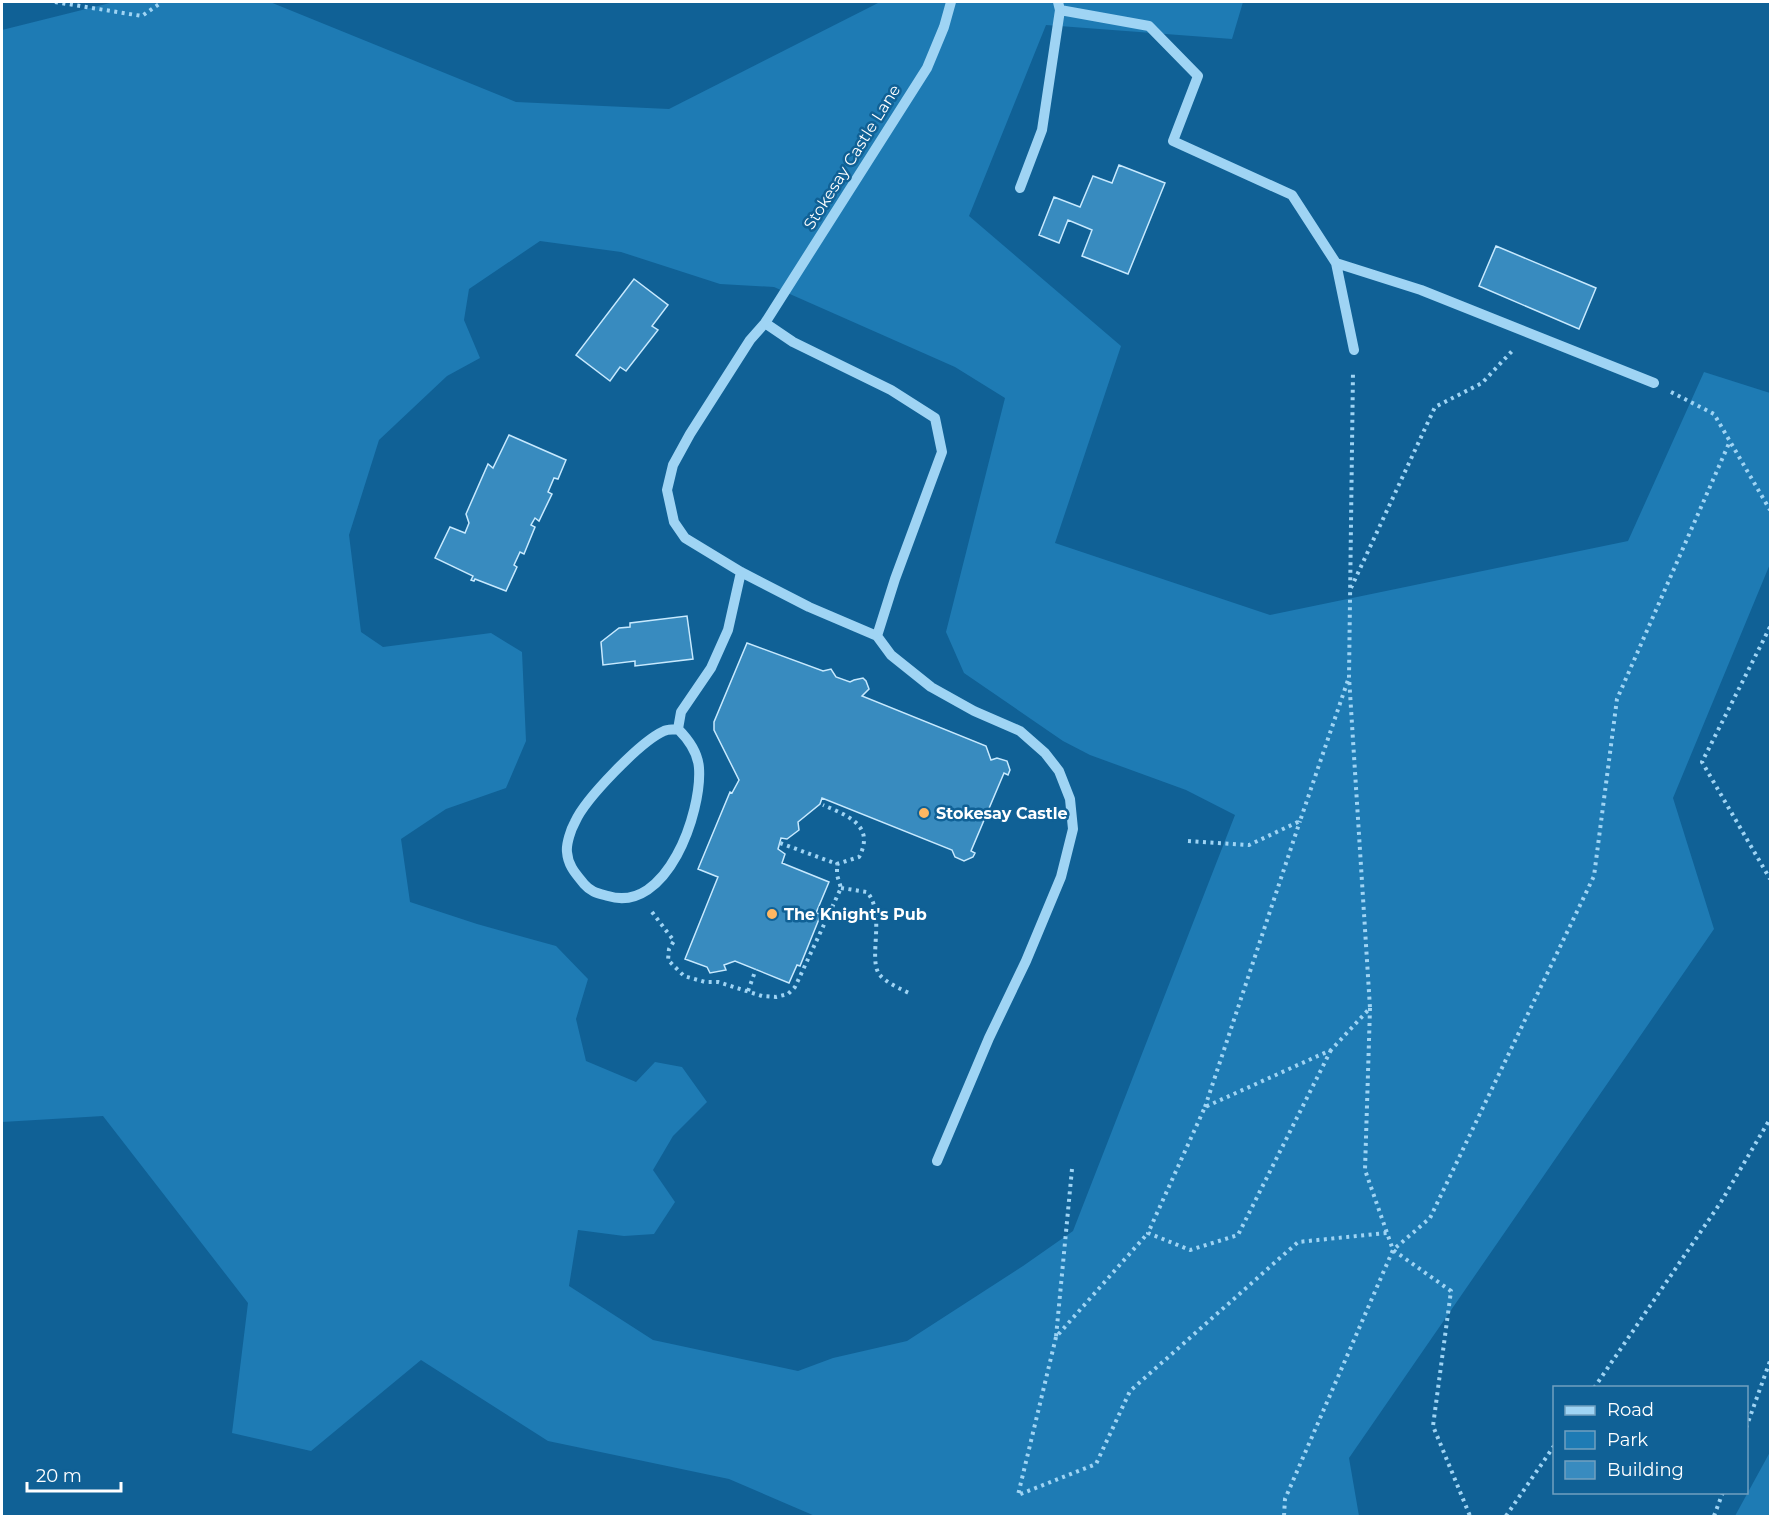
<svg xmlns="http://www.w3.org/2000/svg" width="1772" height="1518" font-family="Montserrat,sans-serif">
<rect width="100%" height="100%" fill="#106196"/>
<path fill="#1e7bb4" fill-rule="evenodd" d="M114 2H270L516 102 669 109 880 2H1243L1232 39 1046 25 969 216 1121 346 1055 543 1270 615 1628 541 1704 372 1770 393V564L1673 798 1714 929 1349 1458 1359 1516H815L729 1479 548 1441 421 1360 311 1451 232 1433 248 1303 103 1116 2 1122V30ZM540 241 621 252 720 284 774 287 955 367 1005 398 946 632 964 673 1063 741 1090 755 1186 790 1235 815 1073 1231 1023 1266 907 1341 833 1358 798 1371 653 1340 569 1286 578 1230 624 1236 654 1234 675 1202 653 1170 673 1136 707 1102 682 1067 655 1062 636 1082 586 1061 576 1019 588 979 556 946 477 924 410 902 401 839 446 809 506 788 526 741 522 652 491 633 383 647 361 632 349 535 379 440 447 376 480 358 464 320 469 289Z
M1770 1452V1516H1735Z"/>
<path fill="#388bbf" stroke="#c7e9fe" stroke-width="1.5" d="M1119 165 1165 183 1128 274 1082 256 1092 230 1068 220 1059 243 1039 235 1054 197 1080 207 1093 176 1112 183Z
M1496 246 1596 288 1579 329 1479 286Z
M634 279 668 305 652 326 658 330 626 371 620 367 610 381 576 355Z
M509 435 566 460 558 479 554 478 548 492 552 494 539 521 535 518 531 525 535 527 524 554 520 552 514 565 517 567 506 591 475 579 474 581 471 580 473 576 435 558 450 527 465 533 469 523 466 514 488 464 493 468Z
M687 616 693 659 635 666V661L603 665 601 642 619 628 630 627V623Z
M747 643 823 671 831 669 836 677 850 682 854 680 863 678 866 681 869 689 862 696 986 746 991 760 997 758 1007 761 1010 770 1008 775 1004 773 971 851 975 853 973 857 964 861 955 857 952 850 822 798 820 804 798 822 799 830 787 839 781 838 778 849 785 854 782 863 829 882 816 913 821 914 800 966 797 965 789 983 735 961 724 965 726 970 710 973 707 967 685 959 718 877 698 869 730 792 732 793 739 780 714 730V722Z"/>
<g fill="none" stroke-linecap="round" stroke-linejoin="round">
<path stroke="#9fd4f4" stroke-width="4" stroke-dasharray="3 4.5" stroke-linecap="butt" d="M55 2 142 16 162 2
M1671 392 1714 414 1770 510
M1351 588 1435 407 1482 383 1514 349
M1770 627 1702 762 1770 879
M1188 841 1249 845 1300 821 1348 680
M780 843 837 864
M841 888 867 892C886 914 868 957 879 974 886 983 901 989 911 994
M652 912 674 941 669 949 668 960 684 976 705 982H718L762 996 776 997 788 994 795 987 841 888 837 875V864L859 857C876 825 846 815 823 805
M748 991 756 969
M1370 1008 1365 1170 1393 1250 1451 1291 1433 1426 1470 1516
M1331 1050 1238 1235 1190 1250 1148 1233 1205 1107 1331 1050 1370 1008 1349 677 1353 371
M1205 1107 1300 821
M1072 1169 1056 1337 1148 1233
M1056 1337 1018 1495 1096 1464 1130 1391 1298 1242 1387 1233
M1594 1388 1721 1202 1770 1119
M1746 1428 1770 1361
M1284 1516 1285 1499 1393 1250 1430 1218 1594 876 1617 699 1730 441
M1506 1516 1554 1446
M1714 1516 1723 1492"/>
<path stroke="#9fd4f4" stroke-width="10" d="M1060 10 1149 26 1198 76 1173 141 1292 195 1336 263 1354 350
M1020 188 1042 130 1060 10 1058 2
M1336 263 1421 290 1654 383
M765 323 793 342 891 390 935 418 942 452 895 579 877 636
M678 729C688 739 698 753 699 768 702 812 667 914 608 896 597 893 591 892 584 884 576 874 568 866 567 852 566 844 571 829 575 822 585 799 641 741 664 731 668 729 673 730 678 729L681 712 711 668 728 630 741 572
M937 1161 989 1038 1026 961 1061 877 1073 829 1070 799 1059 771 1045 753 1020 731 974 711 931 687 891 655 877 636 809 607 741 572 685 538 674 522 667 490 673 465 690 434 750 340 765 323 927 68 944 27 951 2"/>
</g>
<g fill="#ffb762" stroke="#106196" stroke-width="2">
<circle cx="924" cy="813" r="6"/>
<circle cx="772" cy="914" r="6"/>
</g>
<g text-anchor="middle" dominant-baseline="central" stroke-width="5" stroke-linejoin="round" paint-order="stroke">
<g font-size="16" fill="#fff" stroke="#106196">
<text transform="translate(852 157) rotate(-58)">Stokesay Castle Lane</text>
</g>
<g font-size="16" font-weight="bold" fill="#fff" stroke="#106196" text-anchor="start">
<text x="936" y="813">Stokesay Castle</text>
<text x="784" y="914">The Knight's Pub</text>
</g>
</g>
<rect width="1772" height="1518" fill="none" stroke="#ffffff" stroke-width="6"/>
<rect x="1553" y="1386" width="195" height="108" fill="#106196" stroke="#70a0c0" stroke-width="1.5"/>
<rect x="1565" y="1406" width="30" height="9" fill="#9fd4f4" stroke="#70a0c0" stroke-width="1.5"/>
<text x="1607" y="1416" font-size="18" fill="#ffffff">Road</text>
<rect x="1565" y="1431" width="30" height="18" fill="#1e7bb4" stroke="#70a0c0" stroke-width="1.5"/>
<text x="1607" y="1446" font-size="18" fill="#ffffff">Park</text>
<rect x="1565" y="1461" width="30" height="18" fill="#388bbf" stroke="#70a0c0" stroke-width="1.5"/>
<text x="1607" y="1476" font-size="18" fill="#ffffff">Building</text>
<path d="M27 1482v9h94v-9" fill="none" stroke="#ffffff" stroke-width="3"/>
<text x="36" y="1482" font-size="18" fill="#ffffff" stroke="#106196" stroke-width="4.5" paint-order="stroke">20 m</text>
</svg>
